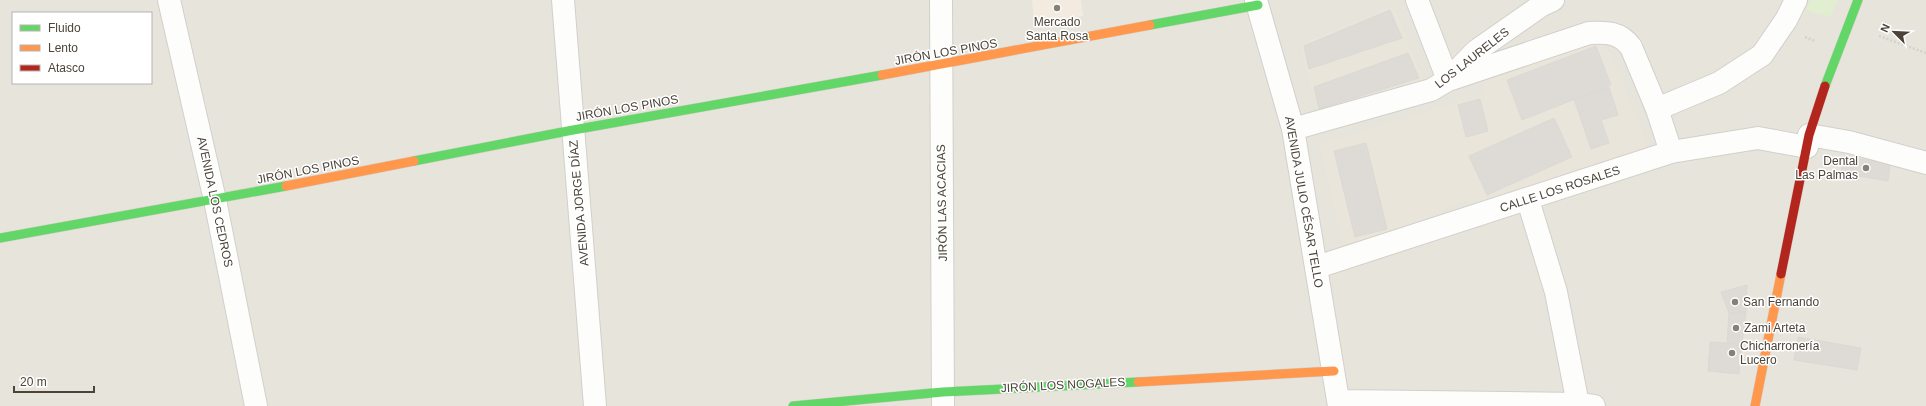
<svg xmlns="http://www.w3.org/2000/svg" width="1926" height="406" font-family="Arial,sans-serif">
<rect width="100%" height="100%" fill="#f4f2ee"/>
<path fill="#e7e4dc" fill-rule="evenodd" d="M0 0H1926V406H0ZM13 13H151V83H13Z"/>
<path fill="#f3ebdf" d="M1032 0H1081L1083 16 1034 23Z"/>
<path fill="#eae5da" d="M1393 5 1423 79 1375 96 1318 112 1300 45Z
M1596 42 1611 54 1647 145 1643 154 1474 209 1468 200 1445 206 1437 219 1348 244 1342 241 1319 145 1481 95 1487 80Z"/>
<path fill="#e1eecf" d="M1811 0H1838L1830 17 1806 10Z"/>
<path fill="#dedbd6" stroke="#dcd9d4" d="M1390 10 1402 38 1309 69 1304 46Z
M1596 46 1611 85 1522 120 1507 80Z
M1408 53 1419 78 1319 109 1314 87Z
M1609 87 1618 115 1601 120 1609 143 1591 149 1574 99Z
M1480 99 1488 131 1466 137 1458 105Z
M1554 118 1572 157 1487 195 1469 156Z
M1366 143 1387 229 1355 237 1334 151Z
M1844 156 1890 164 1888 181 1841 173Z
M1747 285 1746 312 1729 313 1721 292Z
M1746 312 1742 344 1727 343 1729 313Z
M1798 337 1861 348 1857 370 1794 360Z
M1710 342 1742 344 1739 374 1708 371Z"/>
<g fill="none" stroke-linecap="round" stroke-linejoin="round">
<g stroke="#d2d0cb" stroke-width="24">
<path id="street" d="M169 0 215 200 256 406
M563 0 595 406
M941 0 943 406
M1256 0 1293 129 1339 406
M1417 0 1448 80 1589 33C1606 32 1620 32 1631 47L1657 109 1671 152
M1657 109 1719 83 1762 55 1786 20 1796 0
M1293 129 1431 90 1448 80 1476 51 1542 5 1553 0
M1809 135 1849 142 1926 163
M1528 200 1556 292 1578 404
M1317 267 1671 152 1758 138 1807 147
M1339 401 1578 404 1594 406"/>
</g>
<g stroke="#d3cfc5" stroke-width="10">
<path id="fast" d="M1150 25 1258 5
M1825 86 1858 0
M414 161 573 130 882 75
M0 238 286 186
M793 406 943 392 1138 382"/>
</g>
<g stroke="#d3cfc5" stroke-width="10">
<path id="slow" d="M882 75 1150 25
M286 186 414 161
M1138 382 1334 371
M1755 406 1781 274"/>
</g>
<g stroke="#d3cfc5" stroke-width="10">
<path id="jam" d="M1781 274 1809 135 1825 86"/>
</g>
<path stroke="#d3d2cc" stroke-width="2.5" stroke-dasharray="2 2" stroke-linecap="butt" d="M1879 36 1926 53
M1805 37 1815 41"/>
<use href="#street" stroke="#fdfdfc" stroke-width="22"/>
<use href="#fast" stroke="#63d668" stroke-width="9"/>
<use href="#slow" stroke="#ff974d" stroke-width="9"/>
<use href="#jam" stroke="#b3261e" stroke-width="9"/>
</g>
<g fill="#868178" stroke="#fff" stroke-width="1.5">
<circle cx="1057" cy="8" r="4"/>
<circle cx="1866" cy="168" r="4"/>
<circle cx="1735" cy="302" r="4"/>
<circle cx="1736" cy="328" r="4"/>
<circle cx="1732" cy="353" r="4"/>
</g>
<g text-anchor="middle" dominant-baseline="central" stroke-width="3" stroke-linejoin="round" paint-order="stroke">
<g font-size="12" fill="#4b4439" stroke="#fff" text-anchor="start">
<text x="1057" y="22" text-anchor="middle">Mercado<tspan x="1057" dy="14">Santa Rosa</tspan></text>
<text x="1858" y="161" text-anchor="end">Dental<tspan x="1858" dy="14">Las Palmas</tspan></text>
<text x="1743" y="302">San Fernando</text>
<text x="1744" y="328">Zami Arteta</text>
<text x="1740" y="346">Chicharronería<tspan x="1740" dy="14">Lucero</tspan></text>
</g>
<g font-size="12" fill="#4b4439" stroke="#fff">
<text transform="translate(946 52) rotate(-10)">JIRÓN LOS PINOS</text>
<text transform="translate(1472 58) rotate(-38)">LOS LAURELES</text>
<text transform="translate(627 108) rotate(-10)">JIRÓN LOS PINOS</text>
<text transform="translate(308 170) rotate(-11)">JIRÓN LOS PINOS</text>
<text transform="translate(1560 189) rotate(-18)">CALLE LOS ROSALES</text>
<text transform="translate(215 202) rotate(78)">AVENIDA LOS CEDROS</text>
<text transform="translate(1304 202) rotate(80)">AVENIDA JULIO CÉSAR TELLO</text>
<text transform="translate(579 203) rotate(-95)">AVENIDA JORGE DÍAZ</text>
<text transform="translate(942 203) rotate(-91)">JIRÓN LAS ACACIAS</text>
<text transform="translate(1063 385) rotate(-3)">JIRÓN LOS NOGALES</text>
</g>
</g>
<rect x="12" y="12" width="140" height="72" fill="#ffffff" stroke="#b7b4b0"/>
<rect x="20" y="25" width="20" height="6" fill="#63d668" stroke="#b7b4b0"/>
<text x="48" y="32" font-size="12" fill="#4b4439">Fluido</text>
<rect x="20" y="45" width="20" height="6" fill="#ff974d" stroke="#b7b4b0"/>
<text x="48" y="52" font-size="12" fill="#4b4439">Lento</text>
<rect x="20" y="65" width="20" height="6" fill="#b3261e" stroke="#b7b4b0"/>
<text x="48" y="72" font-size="12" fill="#4b4439">Atasco</text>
<g transform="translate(1894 32) rotate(294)" stroke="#ffffff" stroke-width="3" paint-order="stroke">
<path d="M0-3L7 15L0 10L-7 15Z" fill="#4b4439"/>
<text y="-6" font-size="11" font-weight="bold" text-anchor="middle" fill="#4b4439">N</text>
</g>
<path d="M14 386v6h80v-6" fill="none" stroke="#4b4439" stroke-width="2"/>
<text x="20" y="386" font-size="12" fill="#4b4439" stroke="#ffffff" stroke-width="3" paint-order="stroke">20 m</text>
</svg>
